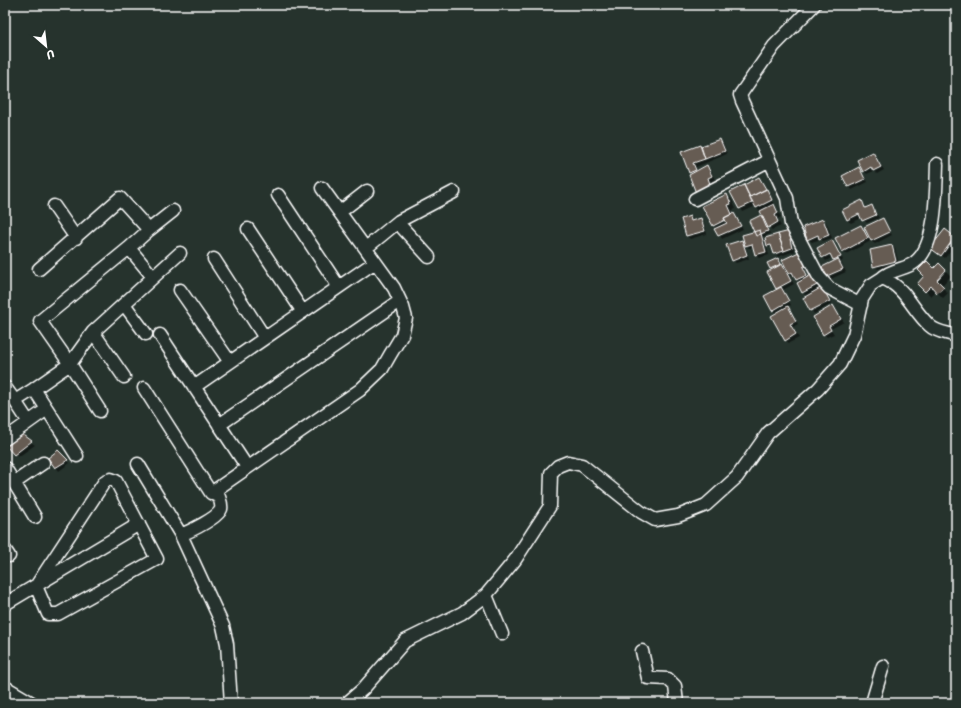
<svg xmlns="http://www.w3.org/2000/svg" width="961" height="708" font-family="Sriracha,sans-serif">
<rect width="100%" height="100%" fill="#26332d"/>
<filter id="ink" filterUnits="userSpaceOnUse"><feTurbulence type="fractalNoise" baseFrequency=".025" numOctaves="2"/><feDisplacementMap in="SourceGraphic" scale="8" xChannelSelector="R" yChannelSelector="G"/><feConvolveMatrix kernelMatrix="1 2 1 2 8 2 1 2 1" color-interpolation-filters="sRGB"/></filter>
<g filter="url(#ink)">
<path fill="#0007" d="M720 140 723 143 727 154 696 167 697 170 707 166 710 169 715 180 710 182 714 190 690 173 682 153Z
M873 153 884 170 877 174 874 171 867 174 864 171Z
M859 168 868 182 852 190 844 176Z
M759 178 781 217 777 219 781 226 772 230 766 225 770 234 763 237 769 255 759 258 756 255 754 247 749 248 746 245 755 233 760 216 765 221 756 206 743 212 732 192Z
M727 195 732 200 736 209 732 210 743 229 722 239 714 225Z
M861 202 867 209 872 206 879 218 867 223 862 218 851 223 847 220Z
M690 217 693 220 701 219 704 223 707 234 690 239 686 235Z
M882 219 892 235 875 244 871 241 846 254 843 251 860 226 866 234Z
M823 220 827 224 832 238 823 241 821 239 812 242 808 239Z
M790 232 795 241 792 242 795 251 778 257 773 248 768 246Z
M955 237 956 243 945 258 935 251Z
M741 241 745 244 749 259 736 263 733 260Z
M832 241 843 260 841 262 846 272 831 279 823 267 835 262 833 257 826 261 823 257Z
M892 246 895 249 899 265 878 269 874 266Z
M801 252 810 268 805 270 809 277 811 276 815 279 820 290 825 292 832 304 814 314 804 298 807 297 803 292 799 282 795 276 793 277 787 272 794 284 783 290 791 305 787 307 798 324 793 327 799 338 789 343 785 340 777 314 773 310 777 289 769 273 773 270 768 264 779 260 788 271Z
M939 264 951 276 941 286 948 293 943 298 936 291 931 296 918 284Z
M833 307 844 322 831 329 834 334 827 337 824 334Z
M17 432 35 445 18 457 7 446Z
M58 451 70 463 59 471 49 458Z
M5 491 10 497 5 499Z"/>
<path fill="#665b53" stroke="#fff" d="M720 139 725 151 705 159 701 146Z
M700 145 705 159 693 163 696 170 689 173 681 152Z
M873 152 881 167 873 171 871 167 863 172 857 160Z
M707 165 712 176 708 178 711 187 696 193 689 175Z
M859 167 865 179 848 187 842 176Z
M759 177 766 189 750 197 744 185Z
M744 185 752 203 739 209 730 192Z
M767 189 772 200 756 208 750 197Z
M727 194 731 204 728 205 732 214 724 218 725 220 713 226 702 206Z
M862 200 865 208 872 205 876 215 862 221 859 214 847 220 842 210Z
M774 204 778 213 775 215 778 222 768 228 760 211Z
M734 213 741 226 718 236 714 229 727 223 724 218Z
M761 215 768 231 756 236 749 221Z
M690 216 691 221 701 218 705 231 686 236 681 219Z
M883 218 890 232 871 241 864 227Z
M823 219 829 235 819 239 818 235 807 240 803 227Z
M861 225 868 238 842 252 835 238Z
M945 229 955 237 941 256 930 248Z
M760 230 766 252 755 255 752 244 745 246 742 235Z
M790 231 792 238 790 239 792 248 784 251 778 234Z
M778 234 784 251 774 254 771 245 767 246 765 238Z
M742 240 747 255 732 261 726 245Z
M832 240 841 257 833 260 830 254 822 258 817 248Z
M892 245 896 261 873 267 870 250Z
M801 251 808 264 803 267 807 275 796 280 792 272 789 274 782 260Z
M778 258 781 264 770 269 767 263Z
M838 259 843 269 827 276 822 267Z
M927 261 934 268 939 263 946 270 937 280 944 287 937 293 931 286 925 292 917 284 924 276 918 270Z
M782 264 791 281 776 289 767 272Z
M811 275 817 285 802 293 797 283Z
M781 287 789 301 772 311 764 296Z
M822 287 830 301 810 311 803 298Z
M833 305 841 319 829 326 831 330 823 335 813 317Z
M788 306 796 321 790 324 796 334 785 341 771 316Z
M17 430 32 441 14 455 6 446Z
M58 450 68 460 55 468 48 458Z"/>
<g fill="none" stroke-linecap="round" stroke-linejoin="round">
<g stroke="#fff" stroke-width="15">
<path id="minor" d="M814 5 774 46 740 95 742 101 787 198 791 224 819 277 829 288 861 305
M278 195 339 287
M695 199 768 161
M54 206 76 238
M340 212 367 191
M398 223 429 257
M248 229 303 312
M149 230 173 211
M366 248 399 221 454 192
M214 259 265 338
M39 269 120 198 149 230 129 248
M882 278C892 268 906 270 915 262 937 246 936 189 937 164
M180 290 230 362
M124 304 146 334
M93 332 180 253
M160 335 247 467
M5 387 15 401
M194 387 375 262
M144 388 211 493 219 497C220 500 222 505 221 509 218 518 190 531 181 535
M34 389 70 364 40 321 129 248 153 277
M47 409 77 456
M100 411 70 364 93 332 124 377
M219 425 400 301
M5 439 47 409 34 389 15 401 28 421
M138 464 181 535 223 626 227 644 231 703
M5 468 35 517
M111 479 116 481 118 485 157 559 58 614H48L36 586 105 481Z
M14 483 43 463
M211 493 360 390 382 369 390 355 402 335 406 318 403 307 394 288 322 188
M5 550 9 556
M486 595 502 634
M5 604 139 524
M642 651 648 678 668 679 675 686 677 703
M5 687 32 703
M347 703 363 689 405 641 462 613 486 595 515 560 550 506 551 473 558 466 568 462 582 465 641 512 655 520 678 516 706 505 737 477 768 433 818 389 840 364 854 335 862 299 871 285 882 278C906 287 912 310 930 326 936 332 948 333 956 336
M872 703 883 666"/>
</g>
<use href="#minor" stroke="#26332d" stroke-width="12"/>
</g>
</g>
<rect width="961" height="708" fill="none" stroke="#26332d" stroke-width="20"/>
<rect x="10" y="10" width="941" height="688" fill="none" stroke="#fff" stroke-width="1.5" filter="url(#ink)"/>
<g transform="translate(46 46) rotate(152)" stroke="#26332d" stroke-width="3" paint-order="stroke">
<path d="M0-3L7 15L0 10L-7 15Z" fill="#ffffff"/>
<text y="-6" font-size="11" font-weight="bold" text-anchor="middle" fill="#ffffff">U</text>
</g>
</svg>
